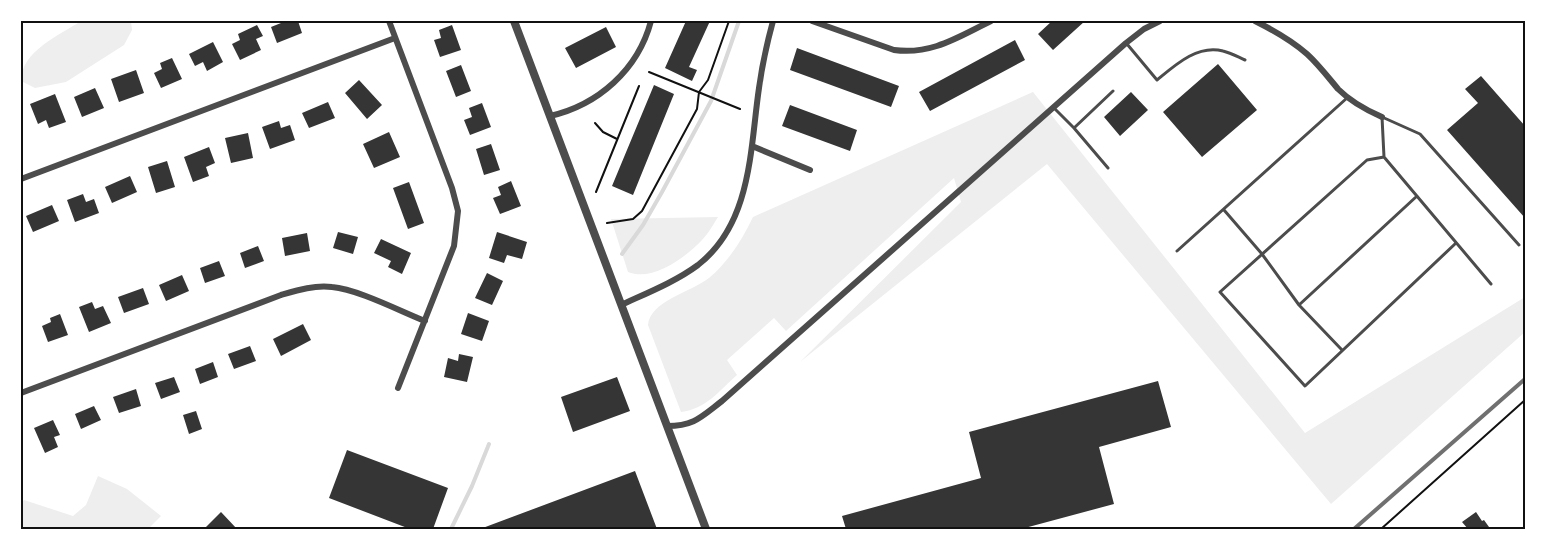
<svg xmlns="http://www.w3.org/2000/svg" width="1546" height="550" font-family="'Fira Sans Condensed',sans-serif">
<rect width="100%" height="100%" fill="#fff"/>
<path fill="#eee" d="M81 21H131L132 30 124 45 66 82 35 88 21 81C21 51 60 35 81 21Z
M1033 92 1305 433 1525 297V332L1331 504 1047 164 800 362 961 202 954 178 786 331 774 318 727 360 737 375C719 391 706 409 681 412L648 325C650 301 691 292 709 278 729 261 742 240 753 217Z
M718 217C713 225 708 234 702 240 685 258 652 282 628 272L611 219Z
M98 476 127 489 161 516 148 529H21V503L24 500 73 516 86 505Z"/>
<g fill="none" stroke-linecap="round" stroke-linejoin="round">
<path stroke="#d9d9d9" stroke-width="4" d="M622 254 643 225 662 192 711 101 739 21
M451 529 472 486 489 444"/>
</g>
<path fill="#353535" d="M286 21H298L302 33 277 43 271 27Z
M686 21H710L689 67 697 70 692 81 665 68Z
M1052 21H1085L1053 50 1038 34Z
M257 25 263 36 256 39 261 50 240 60 232 44 240 40 238 34Z
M452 25 461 50 440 57 434 40 441 38 439 30Z
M606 27 616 47 576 68 565 48Z
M1015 40 1025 60 930 111 919 92Z
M213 42 223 62 207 71 203 62 195 66 189 54Z
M797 48 899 86 891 107 790 70Z
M172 58 182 79 161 88 154 73 162 69 160 63Z
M1218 64 1257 110 1202 157 1163 112Z
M461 65 471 91 456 97 446 71Z
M136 70 144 93 119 102 111 79Z
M1481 76 1525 126V218L1447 130 1478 103 1465 89Z
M359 80 382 105 367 119 345 93Z
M654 85 674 94 633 195 612 186Z
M95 88 104 108 82 117 74 97Z
M1131 92 1148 110 1120 136 1104 117Z
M55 94 66 122 49 128 46 120 38 124 30 104Z
M328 102 335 118 309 128 302 113Z
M482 103 491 127 470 135 464 120 472 117 469 108Z
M790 105 857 130 850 151 782 126Z
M279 121 281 128 290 125 295 140 270 149 262 127Z
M389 132 400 157 374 168 363 144Z
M248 133 253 158 231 163 225 138Z
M491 144 500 170 484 175 476 149Z
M209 147 215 163 206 167 209 176 193 182 184 157Z
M167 161 175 187 156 193 148 167Z
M130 176 137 192 112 203 105 187Z
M511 181 521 206 500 214 493 198 501 195 498 187Z
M409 182 424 223 408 229 393 188Z
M83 194 86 202 94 199 99 213 75 222 67 200Z
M52 205 59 221 33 232 26 216Z
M338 232 358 237 353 254 333 248Z
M497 232 527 242 522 259 507 255 504 263 489 258Z
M307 233 310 251 285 256 282 238Z
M381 239 411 253 402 274 388 267 391 261 374 253Z
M258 246 264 261 245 268 240 253Z
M219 261 225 276 205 283 200 268Z
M487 273 503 281 492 305 475 298Z
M182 275 189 291 166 301 159 285Z
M143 288 149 304 124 313 118 297Z
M92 302 95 309 103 306 111 323 89 332 79 307Z
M468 313 489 321 482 341 461 334Z
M60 314 68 335 48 342 42 326 51 322 50 318Z
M303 324 311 340 281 356 273 339Z
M250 346 256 361 234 369 228 354Z
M459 354 473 357 467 382 444 377 448 358 458 361Z
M213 362 218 377 200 384 195 369Z
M174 377 180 392 161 399 155 383Z
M617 377 630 411 573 432 561 397Z
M1158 381 1171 427 1099 447 1114 504 1021 529H846L842 516 981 478 969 432Z
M136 389 141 406 119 413 113 397Z
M94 406 101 420 81 429 75 414Z
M196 411 202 429 189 434 183 415Z
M53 420 60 435 54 437 58 447 45 453 34 428Z
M347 450 448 488 433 529H410L329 498Z
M635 471 657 529H480Z
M221 512 237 529H204Z
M1476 512 1482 521 1484 520 1489 527 1468 529 1462 522Z"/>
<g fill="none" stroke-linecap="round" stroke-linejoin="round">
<path stroke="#111" stroke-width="2" d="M649 72 740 109
M595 123 603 132 617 139
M596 192 639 86
M607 223 633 219 642 211 697 109 699 92 708 80 729 21
M1381 529 1525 400"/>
<path stroke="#4c4c4c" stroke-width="3" d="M1127 44 1157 80C1175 65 1198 44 1223 51 1231 53 1238 57 1245 60
M1054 108 1074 128 1113 91
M1074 128 1108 168
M1384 157 1367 160 1220 292 1305 386 1456 243
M1224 210 1262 254 1299 305 1342 350
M1177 251 1347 98
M1491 284 1384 157 1382 117 1420 134 1519 245
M1299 305 1417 196"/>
<path stroke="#4c4c4c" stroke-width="6" d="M389 21 452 188 458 211 454 246 398 388
M812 21 894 50C932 55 958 37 991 21
M1255 21C1273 30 1291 40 1307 54 1318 64 1328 77 1338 89 1350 101 1366 110 1382 117
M550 116C598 105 638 70 651 21
M752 146 810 170
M21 179 395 38
M621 305C647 293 675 282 698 265 752 223 750 149 759 88 762 66 767 43 773 21
M21 393 281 295C298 290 314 285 332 287 357 289 400 311 425 321
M667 426C694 426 701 417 722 401L1126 43 1144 29 1160 21"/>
<path stroke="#4c4c4c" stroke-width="8" d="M514 21 706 529"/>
<path stroke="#707070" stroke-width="4" d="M1354 529 1525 379"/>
</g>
<rect width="1546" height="550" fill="none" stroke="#ffffff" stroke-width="45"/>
<rect x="22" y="22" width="1502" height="506" fill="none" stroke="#111" stroke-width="2"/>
</svg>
